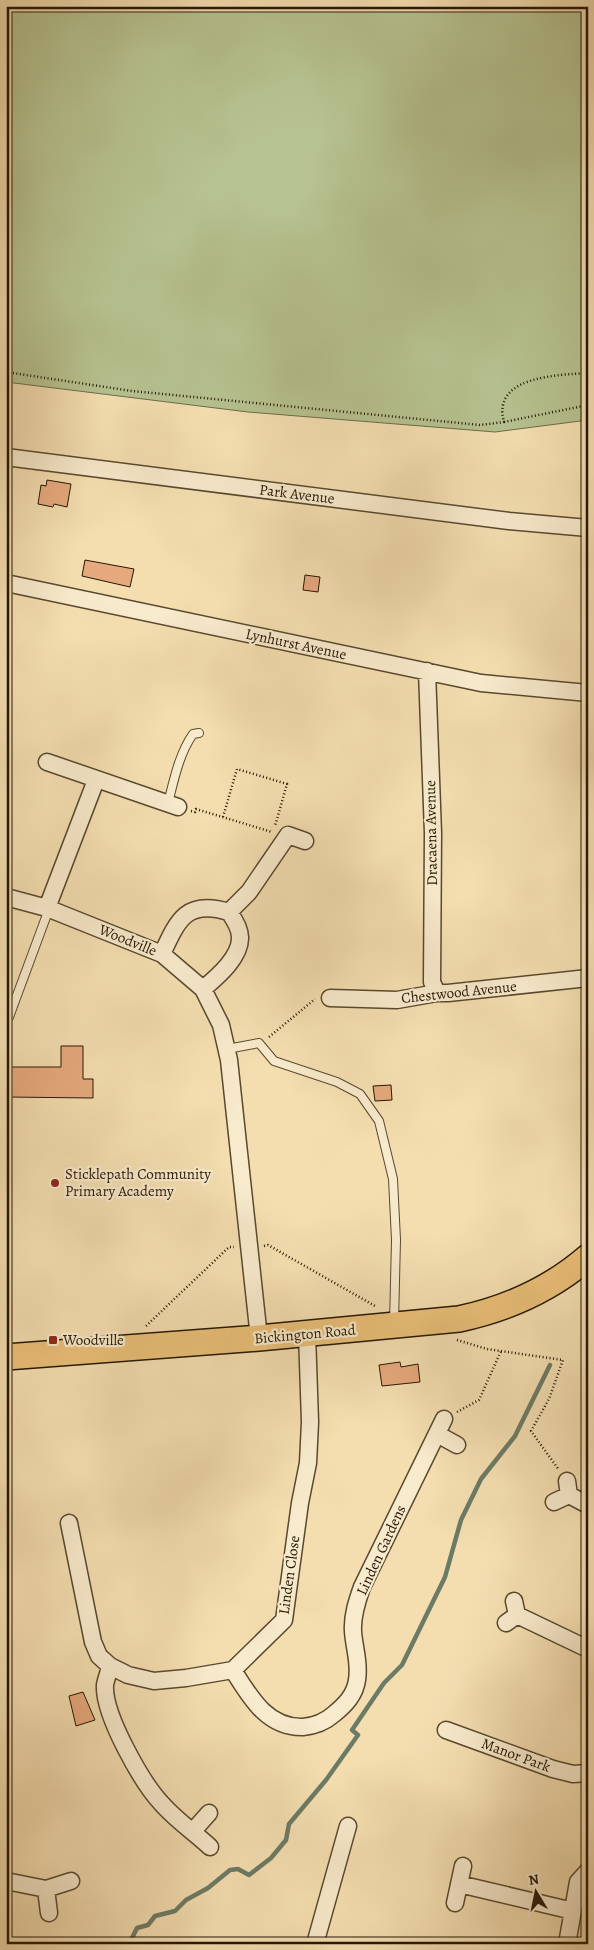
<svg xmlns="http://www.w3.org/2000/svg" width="594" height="1950" font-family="Alegreya,serif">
<rect width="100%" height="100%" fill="#f4deb0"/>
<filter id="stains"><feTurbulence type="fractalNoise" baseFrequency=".004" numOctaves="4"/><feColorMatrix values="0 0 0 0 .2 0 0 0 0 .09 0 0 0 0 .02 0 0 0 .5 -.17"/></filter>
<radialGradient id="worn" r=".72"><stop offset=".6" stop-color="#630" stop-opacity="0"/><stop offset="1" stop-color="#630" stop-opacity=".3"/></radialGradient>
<path fill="#b6c290" stroke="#6d6c4a" d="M6 6H588V420L495 432 248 412 6 382Z"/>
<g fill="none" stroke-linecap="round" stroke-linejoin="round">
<path stroke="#6c7b66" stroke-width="4.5" d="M126 1944 131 1940 137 1928 148 1925 155 1916 175 1911 186 1900 208 1888 230 1870 238 1869 249 1875 271 1858 286 1840 289 1824 326 1780 358 1735 352 1730 384 1683 402 1665 445 1577 461 1520 481 1479 515 1436 550 1365"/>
</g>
<path fill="#e6a97d" stroke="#241704" d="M47 480 71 484 67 507 54 504 53 507 38 504 41 485 46 486Z
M85 560 134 569 130 587 82 576Z
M305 575 320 577 318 592 303 590Z
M61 1046H83V1079H93V1098L6 1097V1067H61Z
M391 1085 392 1100 375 1101 373 1086Z
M400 1362 401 1367 418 1364 420 1382 382 1386 379 1365Z
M83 1692 95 1720 76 1726 69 1696Z"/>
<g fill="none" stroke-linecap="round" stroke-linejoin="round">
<g stroke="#58492f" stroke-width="10">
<path id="service" d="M168 803C174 780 179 754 193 734L199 733
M6 1017H9L49 909
M227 1049 259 1043 274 1061 337 1082 360 1094 379 1121 393 1179 396 1240 394 1323"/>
</g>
<g stroke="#58492f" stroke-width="19">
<path id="minor" d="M6 457 509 521 588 528
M6 583 481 683 588 693
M427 671 433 833 432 982 437 993
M47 762 178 807
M6 897 47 908 162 954 203 989 221 1025 229 1060 259 1338
M47 908 96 780
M229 912 249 892 288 835 305 841
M162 954C178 919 187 899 229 912 234 919 240 928 240 937 241 957 217 977 203 989
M330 998 397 1000 437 993H448L588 978
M437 1434 457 1445
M567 1481 569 1495 588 1505
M554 1502 569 1495
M69 1523 93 1642 99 1656 110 1666C109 1672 106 1679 105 1685 103 1714 142 1783 162 1804 176 1820 195 1833 210 1847
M517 1615 588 1649
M506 1623 517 1615 514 1601
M110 1666 128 1675 154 1681 186 1678 233 1670 284 1620 300 1503 308 1463 310 1422 307 1334
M233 1670C250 1697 267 1728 303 1727 314 1726 325 1722 334 1714 345 1705 355 1695 357 1680 360 1663 354 1648 353 1631 352 1616 357 1601 362 1587L444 1419
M446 1730 553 1769 573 1774 588 1773
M193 1831 209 1813
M6 1881 46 1889 71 1881
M459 1884 573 1911
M46 1889 49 1913
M455 1903 463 1866
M315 1944 348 1826
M567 1944 578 1882 588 1871"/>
</g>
<g stroke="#241704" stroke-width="28">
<path id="primary" d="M6 1357 259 1338 459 1319C506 1309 551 1289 588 1257"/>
</g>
<path stroke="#241704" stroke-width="2.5" stroke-dasharray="1 2.5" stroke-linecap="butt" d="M6 372 132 391 480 425 504 422C491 376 558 375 588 373
M504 422 588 405
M191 811 195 812 196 809 272 832
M223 817 237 769 287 784 275 826
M269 1037 315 999
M264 1246 268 1245 375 1306
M146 1326 229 1247H234
M457 1340 487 1349 563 1360 549 1399 531 1431 559 1470
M457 1412 479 1400 501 1351"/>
<use href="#service" stroke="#f8eacc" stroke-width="8"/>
<use href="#minor" stroke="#f8eacc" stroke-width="16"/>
<use href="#primary" stroke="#eabf78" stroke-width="25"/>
</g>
<g fill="#8f2418" stroke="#f8eacc" stroke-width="2">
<circle cx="55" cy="1183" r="5"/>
<rect x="48" y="1335" width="10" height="10" rx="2.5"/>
</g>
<g text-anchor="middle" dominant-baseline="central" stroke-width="4.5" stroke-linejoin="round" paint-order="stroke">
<g font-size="15" fill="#241704" stroke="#f8eacc">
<text transform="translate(297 494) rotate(7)">Park Avenue</text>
<text transform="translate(296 644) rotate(12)">Lynhurst Avenue</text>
<text transform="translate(431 833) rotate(-91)">Dracaena Avenue</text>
<text transform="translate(128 940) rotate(22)">Woodville</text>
<text transform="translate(459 992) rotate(-6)">Chestwood Avenue</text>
<text transform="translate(305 1334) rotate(-5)">Bickington Road</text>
<text transform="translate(381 1550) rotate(-65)">Linden Gardens</text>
<text transform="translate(289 1575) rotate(-82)">Linden Close</text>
<text transform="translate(516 1755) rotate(20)">Manor Park</text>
</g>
<g font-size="15" fill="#241704" stroke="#f8eacc" text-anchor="start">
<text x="65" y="1174">Sticklepath Community<tspan x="65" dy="17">Primary Academy</tspan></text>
<text x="63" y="1340">Woodville</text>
</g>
</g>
<rect width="594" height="1950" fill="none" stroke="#f4deb0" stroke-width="25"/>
<rect x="8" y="8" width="579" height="1935" fill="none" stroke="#241704" stroke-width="2.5"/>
<rect x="12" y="12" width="569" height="1925" fill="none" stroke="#241704"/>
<g transform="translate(536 1892) rotate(350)" stroke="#f8eacc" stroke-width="4" paint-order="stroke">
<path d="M0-4L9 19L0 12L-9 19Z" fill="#241704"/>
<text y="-8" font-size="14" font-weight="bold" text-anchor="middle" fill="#241704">N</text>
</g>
<rect width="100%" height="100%" filter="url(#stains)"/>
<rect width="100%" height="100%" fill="url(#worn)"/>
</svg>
